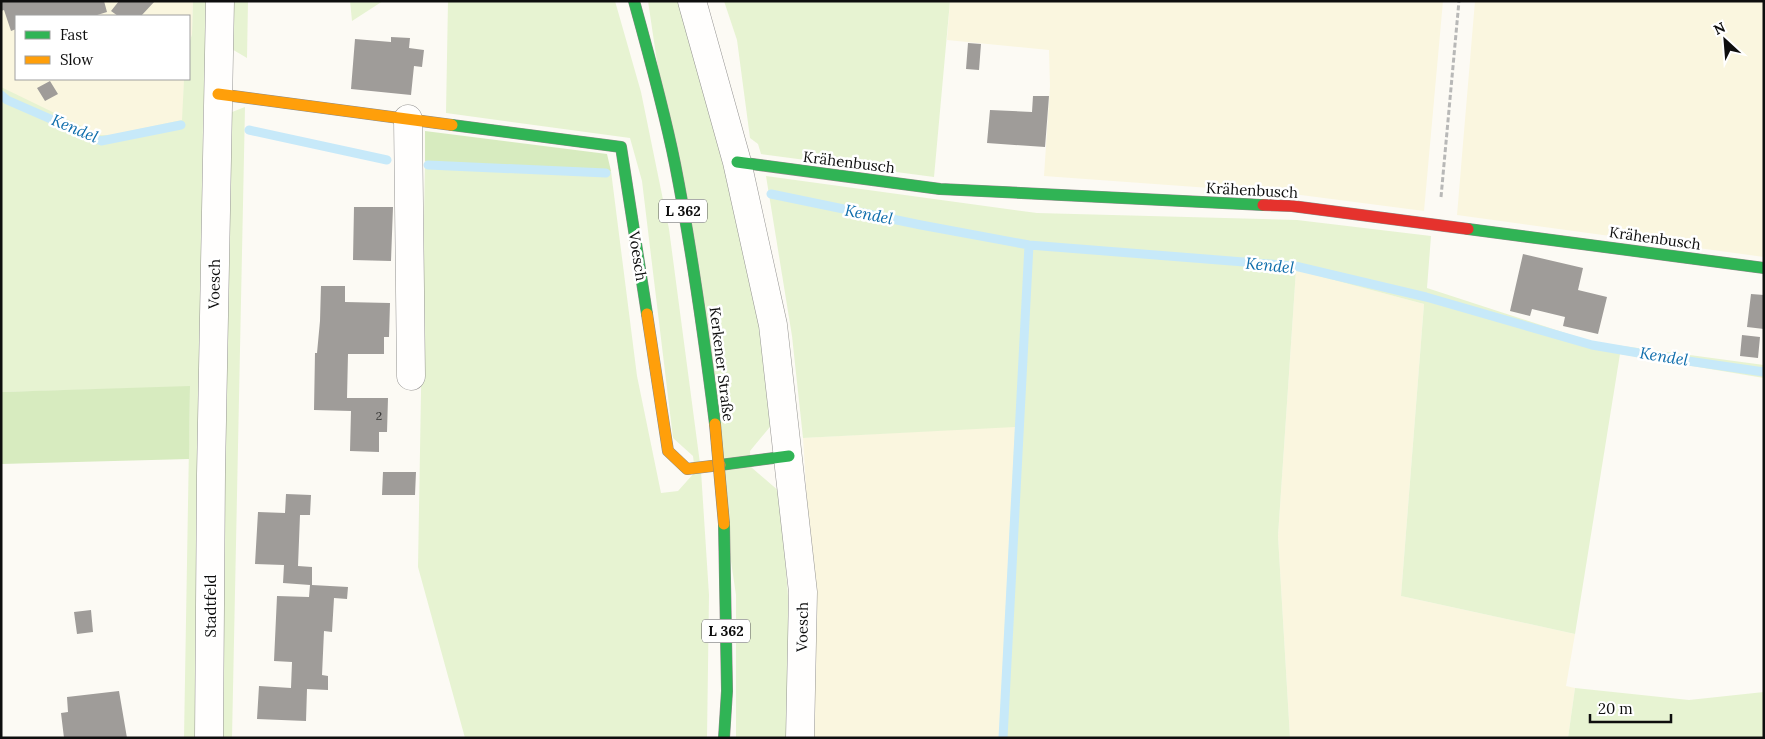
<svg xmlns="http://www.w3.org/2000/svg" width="1765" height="739" font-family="Lora,serif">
<rect width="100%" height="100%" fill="#fcfaf4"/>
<path fill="#faf6df" d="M1 1H193L192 34 189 44V16H16V79H184L183 120 110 135H100L6 91 1 87Z
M950 1H1443L1424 211 1293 194 1044 176 1050 86 1049 50 947 40Z
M1475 1H1764V257L1457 215Z
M1296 270 1424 304 1401 596 1575 634 1566 686 1575 688 1568 738H1290L1278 536Z
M1015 426 999 738H813L815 698 813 597 803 438Z"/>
<path fill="#e7f3d2" d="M193 1H208L203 120 197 738H184L190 387 1 392V87L100 135H110L182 120 184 79H189V44L192 34Z
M231 1H248L247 58 230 48Z
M350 1H383L352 21Z
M448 1H615L641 92 669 229 701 471 709 595 707 738H465L418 567 425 161 611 171 637 376 661 493 678 491 695 472 693 456 673 438 642 181 630 138 446 113Z
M648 1H682L709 93 759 323 774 422 750 451 751 467 780 492 788 596V738H736V595Z
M724 1H950L934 177 761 154 758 144 750 138 737 40Z
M245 107 232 738H220L227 114Z
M766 176 1037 213 1297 220 1431 236 1427 288 1593 342 1764 365V378L1620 354 1575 634 1401 596 1424 304 1296 270 1278 536 1290 738H999L1015 427 803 438 792 336Z
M1575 688 1689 700 1764 692V738H1568Z"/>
<path fill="#d7ebbf" d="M425 131 607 154 611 171 425 161Z
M190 386 189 459 1 464V392Z"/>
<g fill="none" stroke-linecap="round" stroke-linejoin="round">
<path stroke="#c7e9f9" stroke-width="9" d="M1 95 7 100 101 141 181 125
M249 130 387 160
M428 165 606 173
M771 194 921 225 1029 245 1295 266 1426 297 1592 345 1674 359 1764 372
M1003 738 1029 245"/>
</g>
<path fill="#9f9c99" d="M1 1H104L107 12 94 16H16V29L11 31 4 10 1 11Z
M119 1H155L141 16H118L111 11Z
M391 37 410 38 409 48 424 50 422 67 414 66 411 95 351 89 355 39 391 42Z
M968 43 981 44 979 70 966 69Z
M50 81 58 94 45 101 37 88Z
M1033 96H1049L1045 147 987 143 990 110 1032 112Z
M354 207H393L391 261 353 260Z
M1523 254 1583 268 1578 290 1607 297 1598 334 1563 326 1565 317 1532 309 1530 316 1510 311Z
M321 286H345V302L390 303 389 337H384V354H348L347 398H388L387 432H379V452L350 451 351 411 314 410 315 353H317L320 321Z
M1751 294 1764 295V329L1747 327Z
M1742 335 1760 337 1758 358 1740 356Z
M383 472H416L415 495H382Z
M286 494 311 495 310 515H300L298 566 312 567V585L348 587 347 599 334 598 332 632 324 631 322 675 328 676V690L307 689 306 721 257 719 259 686 291 688 292 662 274 661 277 596 309 597 310 585 283 583 284 565 255 564 258 512 285 513Z
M91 610 93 632 77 634 74 612Z
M119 691 127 738H64L61 713 68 712 67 697Z"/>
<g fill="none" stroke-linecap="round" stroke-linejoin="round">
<g stroke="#959492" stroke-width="29">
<path id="street" d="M692 1 737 162 773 325 803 592 800 738
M408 119 411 376
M209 738 211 474 220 1"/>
</g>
<g stroke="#8c8b88" stroke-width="12">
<path id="fast" d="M634 1C649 55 664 109 675 164 692 250 704 337 715 424
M452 125 621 147 647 314
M737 162 940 189 1263 205
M1468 229 1764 268
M720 465 789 456
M724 524 727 691 724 738"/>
</g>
<g stroke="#8c8b88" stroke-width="12">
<path id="slow" d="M218 94 452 125
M647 314 668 451 687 469 720 465"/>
</g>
<g stroke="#8c8b88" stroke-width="12">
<path id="jam" d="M1263 205 1292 206 1468 229"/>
</g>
<path stroke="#b8b8b7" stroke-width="3" stroke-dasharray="5 2.5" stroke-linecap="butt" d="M1441 197 1459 1"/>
<use href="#street" stroke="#fffefd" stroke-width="28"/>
<use href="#fast" stroke="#30b455" stroke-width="11"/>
<use href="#slow" stroke="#ff9f0a" stroke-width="11"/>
<use href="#jam" stroke="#e5322d" stroke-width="11"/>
<g stroke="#82827f" stroke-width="12" stroke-linecap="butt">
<path id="slow-bridge" d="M715 424 724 524"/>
</g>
<use href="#slow-bridge" stroke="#ff9f0a" stroke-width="11"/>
</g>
<g text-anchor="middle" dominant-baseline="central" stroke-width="5" stroke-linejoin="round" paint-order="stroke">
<g font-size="12" fill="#323231">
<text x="379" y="415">2</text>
</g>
<g fill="#fff" stroke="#565656" stroke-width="1">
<rect x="659" y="199.5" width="48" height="23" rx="4"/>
<rect x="702" y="619.5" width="48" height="23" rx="4"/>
</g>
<g font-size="14" font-weight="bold" fill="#0e0e0e">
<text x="683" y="211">L 362</text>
<text x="726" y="631">L 362</text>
</g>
<g font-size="15" fill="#0e0e0e" stroke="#fff">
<text transform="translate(849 162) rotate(7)">Krähenbusch</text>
<text transform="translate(1252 190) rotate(3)">Krähenbusch</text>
<text transform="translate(1655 238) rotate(8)">Krähenbusch</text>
<text transform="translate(638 256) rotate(81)">Voesch</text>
<text transform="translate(214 284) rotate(-89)">Voesch</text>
<text transform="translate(722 364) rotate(83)">Kerkener Straße</text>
<text transform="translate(210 606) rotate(-90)">Stadtfeld</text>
<text transform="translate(802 627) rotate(-89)">Voesch</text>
</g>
<g font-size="16" font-style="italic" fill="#0d6cab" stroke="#fff">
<text transform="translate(75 128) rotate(23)">Kendel</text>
<text transform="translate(869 214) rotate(11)">Kendel</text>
<text transform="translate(1270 265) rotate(6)">Kendel</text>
<text transform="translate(1664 356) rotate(9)">Kendel</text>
</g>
</g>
<rect width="1765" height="739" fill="none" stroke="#0e0e0e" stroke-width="5"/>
<rect x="15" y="15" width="175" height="65" fill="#ffffff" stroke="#9f9f9f"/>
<rect x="25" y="31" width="25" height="8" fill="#30b455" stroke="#9f9f9f"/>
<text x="60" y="40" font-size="15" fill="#0e0e0e">Fast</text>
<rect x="25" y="56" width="25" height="8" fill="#ff9f0a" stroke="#9f9f9f"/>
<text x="60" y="65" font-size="15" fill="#0e0e0e">Slow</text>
<g transform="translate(1725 40) rotate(334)" stroke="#ffffff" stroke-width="4" paint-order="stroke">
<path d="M0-4L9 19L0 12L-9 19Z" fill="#0e0e0e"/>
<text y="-8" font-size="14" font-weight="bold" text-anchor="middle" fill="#0e0e0e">N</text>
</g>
<path d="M1590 714v8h81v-8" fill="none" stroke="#0e0e0e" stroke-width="2.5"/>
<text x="1598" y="714" font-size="15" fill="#0e0e0e" stroke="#ffffff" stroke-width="4" paint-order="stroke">20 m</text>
</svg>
